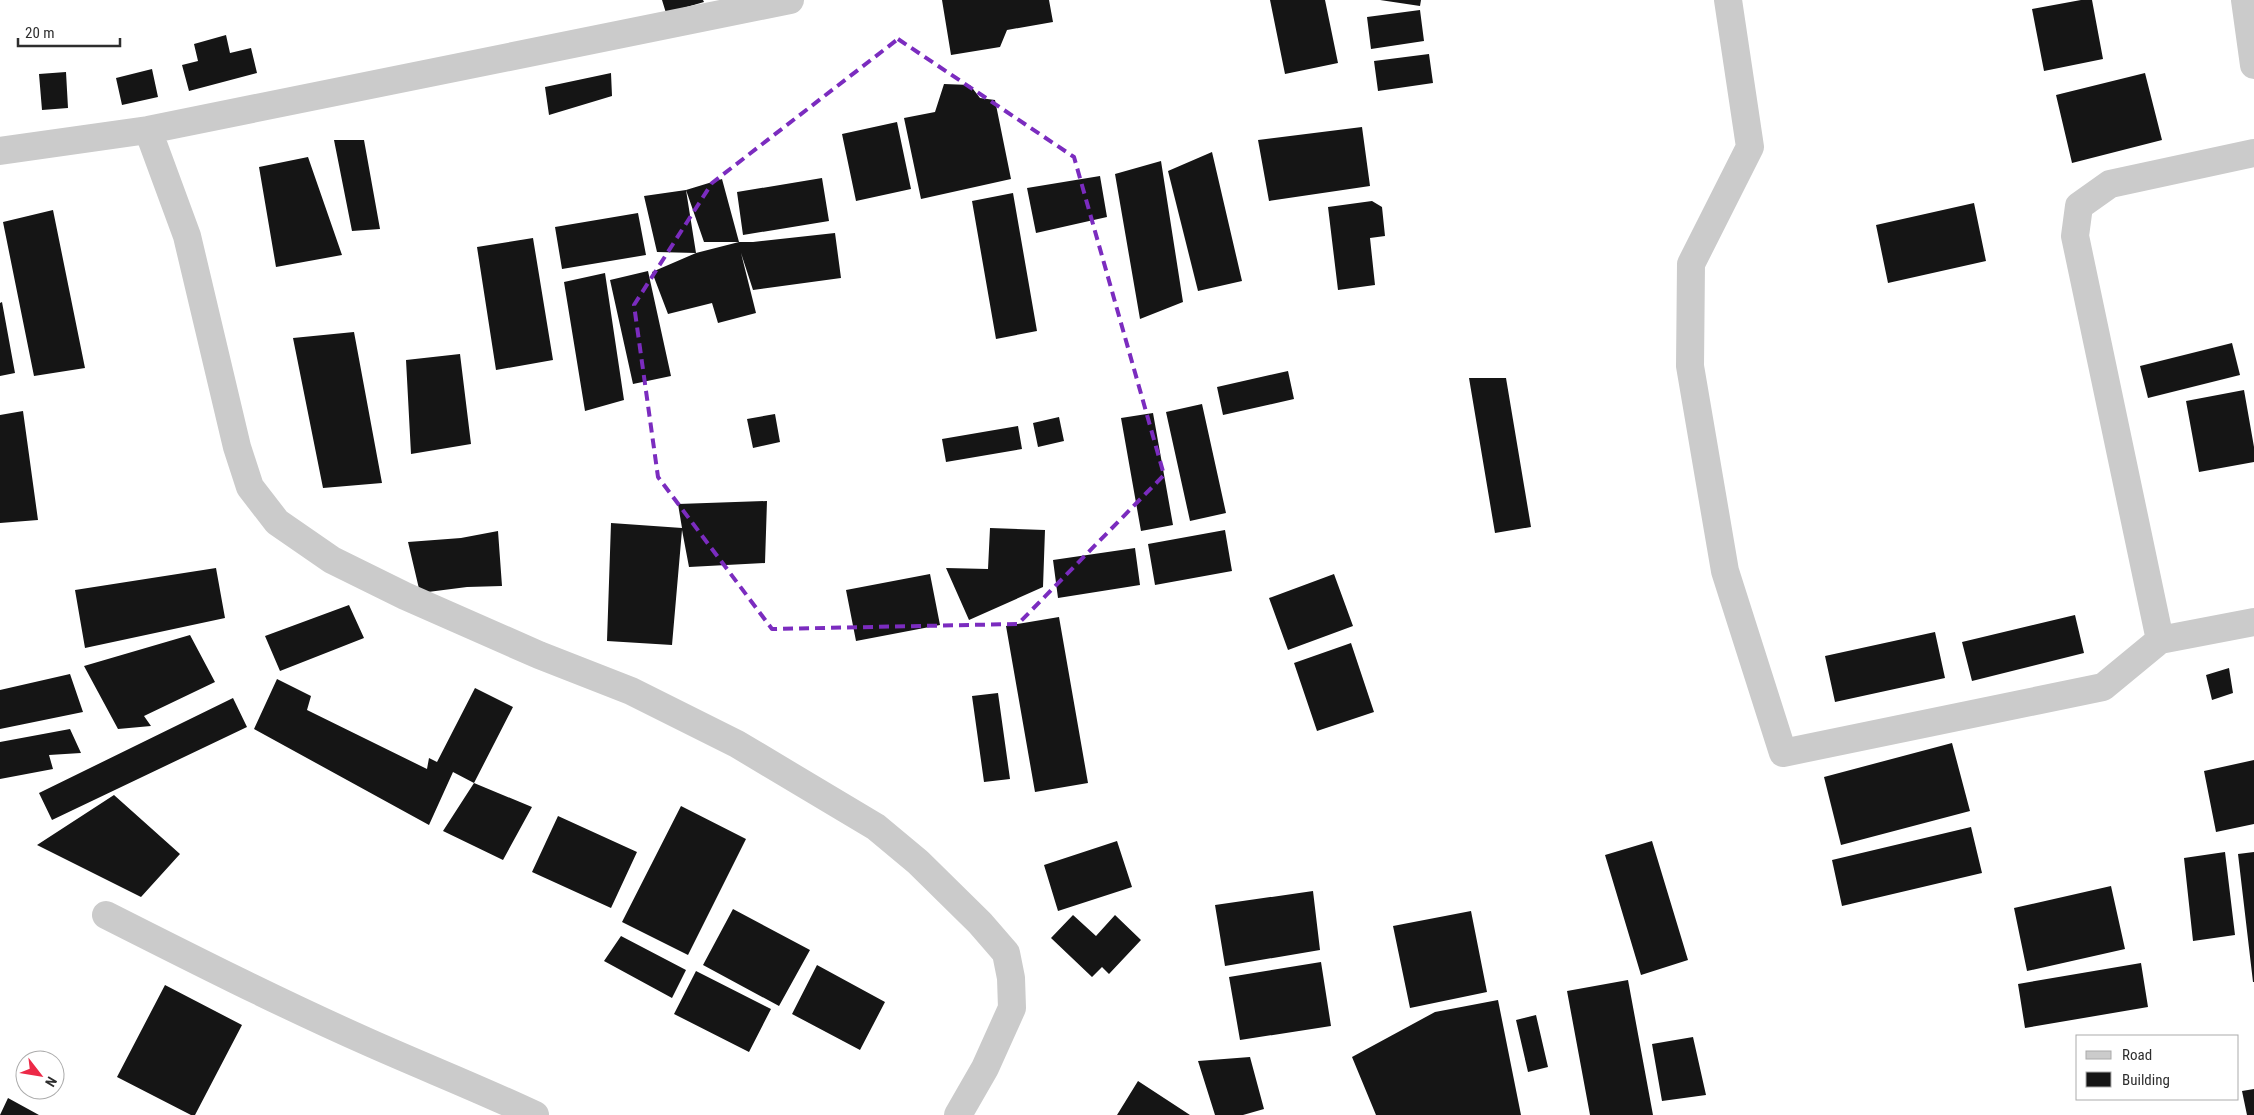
<svg xmlns="http://www.w3.org/2000/svg" width="2254" height="1115" font-family="'Roboto Condensed',sans-serif">
<rect width="100%" height="100%" fill="#fff"/>
<path fill="#151515" d="M662 0H703L704 2 666 13Z
M942 0H1049L1053 22 1007 30 1000 47 951 55Z
M1270 0H1325L1338 63 1285 74Z
M1380 0H1421L1420 6Z
M2081 0H2092L2103 59 2044 71 2032 9Z
M1420 10 1424 41 1371 49 1367 17Z
M226 35 230 53 251 48 257 73 189 91 182 65 198 61 194 44Z
M1429 54 1433 83 1378 91 1374 61Z
M152 69 158 97 122 105 116 78Z
M66 72 68 108 42 110 39 74Z
M611 73 612 96 549 115 545 87Z
M2145 73 2162 140 2072 163 2056 95Z
M944 84 970 85 980 98 995 100 1011 179 921 199 904 118 935 112Z
M897 122 911 189 856 201 842 134Z
M1362 127 1370 186 1269 201 1258 140Z
M334 140H364L380 229 352 231Z
M1212 152 1242 281 1198 291 1168 171Z
M308 157 342 255 276 267 259 167Z
M1161 161 1183 302 1140 319 1115 174Z
M1100 176 1107 217 1036 233 1027 188Z
M822 178 829 221 743 235 737 192Z
M722 179 739 242H704L686 190Z
M686 190 696 253 657 252 644 196Z
M1013 193 1037 331 996 339 972 201Z
M1372 201 1382 207 1385 236 1370 238 1375 285 1338 290 1328 207Z
M1974 203 1986 261 1888 283 1876 225Z
M53 210 85 368 34 376 3 222Z
M638 213 646 255 562 269 555 227Z
M835 233 841 278 753 290 741 253 756 313 718 323 712 303 668 314 652 272 696 253 739 242H753Z
M533 238 553 360 496 370 477 247Z
M648 271 671 376 633 384 610 280Z
M605 273 624 400 585 411 564 282Z
M2 302 15 373 0 376V303Z
M354 332 382 483 323 488 293 338Z
M2232 343 2240 375 2148 398 2140 366Z
M460 354 471 444 411 454 406 360Z
M1288 371 1294 399 1223 415 1217 387Z
M1469 378H1506L1531 527 1495 533Z
M2244 390 2254 447V462L2199 472 2186 401Z
M1202 404 1226 513 1190 521 1166 412Z
M23 411 38 520 0 523V415Z
M1153 413 1173 525 1141 531 1121 418Z
M775 414 780 442 753 448 747 419Z
M1059 417 1064 441 1038 447 1033 423Z
M1018 426 1022 449 946 462 942 439Z
M767 501 765 563 689 567 682 530 672 645 607 641 611 523 682 528 678 504Z
M990 528 1045 530 1043 587 969 620 946 568 988 569Z
M1225 530 1232 571 1155 585 1148 544Z
M498 531 502 586 467 587 420 593 408 542 461 538Z
M1135 548 1140 585 1058 598 1053 560Z
M216 568 225 618 85 648 75 590Z
M930 574 940 625 856 641 846 590Z
M1334 574 1353 626 1288 650 1269 598Z
M349 605 364 638 280 671 265 636Z
M2075 615 2084 653 1972 681 1962 642Z
M1059 617 1088 783 1035 792 1006 626Z
M1935 632 1945 678 1835 702 1825 656Z
M190 635 215 682 144 716 151 726 118 729 84 666Z
M1351 643 1374 712 1317 731 1294 663Z
M2229 668 2233 693 2212 700 2206 675Z
M70 674 83 712 0 729V690Z
M277 679 311 696 307 710 427 769 429 758 437 762 475 688 513 707 474 783 453 772 429 825 254 729Z
M998 693 1010 779 984 782 972 696Z
M233 698 247 727 52 820 39 793Z
M70 729 81 753 49 755 53 769 0 779V742Z
M1952 743 1970 811 1841 845 1824 777Z
M2254 760V824L2216 832 2204 771Z
M474 783 532 807 503 860 443 831Z
M114 795 180 854 141 897 37 845Z
M681 806 746 839 688 955 622 922Z
M558 816 637 852 611 908 532 872Z
M1971 827 1982 873 1842 906 1832 860Z
M1117 841 1132 887 1058 911 1044 865Z
M1652 841 1688 960 1641 975 1605 855Z
M2225 852 2235 935 2193 941 2184 858Z
M2254 852V982H2253L2238 854Z
M2111 886 2125 949 2027 971 2014 908Z
M1313 891 1320 950 1225 966 1215 905Z
M733 909 810 950 779 1006 703 965Z
M1471 911 1487 992 1410 1008 1393 926Z
M1073 915 1096 936 1115 915 1141 940 1109 974 1102 967 1092 977 1051 938Z
M621 936 686 970 672 998 604 961Z
M1321 962 1331 1026 1240 1040 1229 977Z
M2141 963 2148 1007 2025 1028 2018 984Z
M817 965 885 1002 860 1050 792 1014Z
M696 971 771 1009 749 1052 674 1014Z
M1628 980 1653 1115H1590L1567 991Z
M165 985 242 1025 195 1115H191L117 1077Z
M1498 1000 1521 1115H1376L1352 1057 1435 1012Z
M1536 1015 1548 1067 1528 1072 1516 1020Z
M1693 1037 1706 1095 1662 1101 1652 1044Z
M1250 1057 1264 1109 1243 1115H1215L1198 1061Z
M1138 1081 1190 1115H1117Z
M2254 1089V1115H2247L2242 1091Z
M8 1098 39 1115H0Z"/>
<g fill="none" stroke-linecap="round" stroke-linejoin="round">
<path stroke="#cbcbcb" stroke-width="28" d="M1728 0 1750 147 1691 264 1690 366 1725 571 1783 753 2103 687 2160 640 2254 622
M2245 0 2254 65
M148 130 187 236 237 447 250 487 277 522 332 560 405 596 539 655 631 691 737 744 876 827 918 862 980 923 1006 953 1011 978 1012 1008 985 1068 958 1115
M0 151 148 130 790 0
M2160 640 2075 236 2079 206 2110 184 2254 153
M106 915C193 959 280 1003 368 1042 424 1067 480 1089 535 1115"/>
</g>
<path fill="none" stroke="#7b2cbf" stroke-width="4" stroke-dasharray="10 6" stroke-linejoin="round" d="M898 39 1074 157 1164 475 1018 624 772 629 658 477 634 305 712 183Z"/>
<rect x="2076" y="1035" width="162" height="65" fill="#ffffff" stroke="#ababab"/>
<rect x="2086" y="1051" width="25" height="8" fill="#cbcbcb" stroke="#ababab"/>
<text x="2122" y="1060" font-size="15" fill="#2e2e2e">Road</text>
<rect x="2086" y="1072" width="25" height="15" fill="#151515" stroke="#ababab"/>
<text x="2122" y="1085" font-size="15" fill="#2e2e2e">Building</text>
<g transform="translate(40 1075) rotate(121)"><circle r="24" fill="#ffffff" stroke="#ababab"/>
<path d="M0-4L9 19L0 12L-9 19Z" fill="#ec2947"/>
<text y="-8" font-size="14" font-weight="bold" text-anchor="middle" fill="#2e2e2e">N</text>
</g>
<path d="M18 38v8h102v-8" fill="none" stroke="#2e2e2e" stroke-width="2.5"/>
<text x="25" y="38" font-size="15" fill="#2e2e2e" stroke="#ffffff" stroke-width="4" paint-order="stroke">20 m</text>
</svg>
